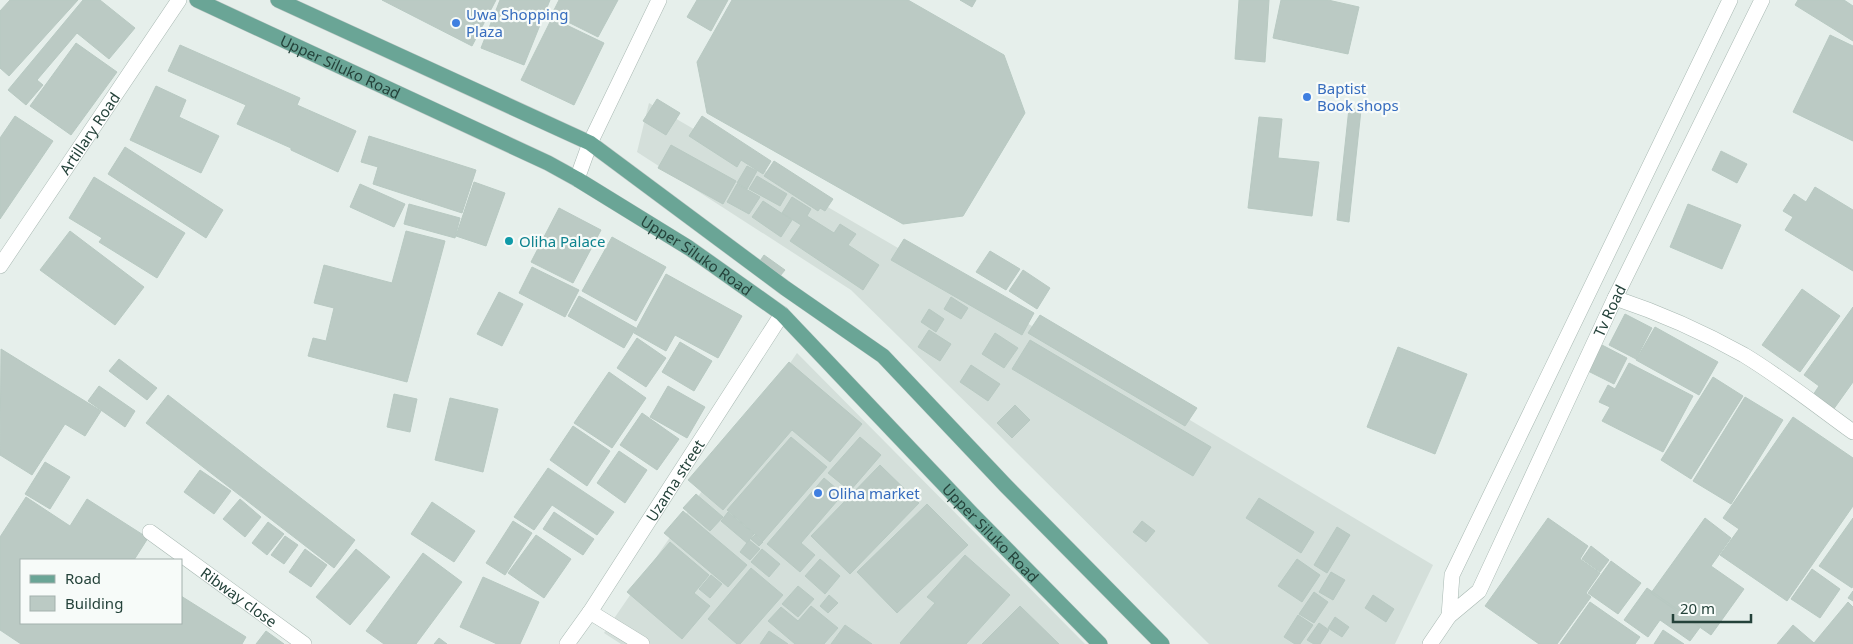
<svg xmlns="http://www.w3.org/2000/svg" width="1853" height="644" font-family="'Noto Sans',sans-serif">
<rect width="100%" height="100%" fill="#e6efeb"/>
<path fill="#d4dfda" d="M649 103 1044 333 1433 565 1395 644H1209L994 430 851 290 637 152Z
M797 353 1085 644H621L604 633Z"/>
<path fill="#bbcac4" stroke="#b8c9c2" d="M10 0H78L9 76 0 68V11Z
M83 0H100L135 28 109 59 77 33 37 80 43 85 26 105 8 90Z
M382 0H496L472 46Z
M500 0H550L524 65 481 48Z
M559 0H618L598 37 552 14Z
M697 0H728L711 31 687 17Z
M732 0H908L1004 55 1025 113 963 216 903 224 707 113 697 62Z
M960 0H976L972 7Z
M1239 0H1269L1265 62 1235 59Z
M1281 0H1328L1359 7 1348 54 1273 38Z
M1798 0H1844L1853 6V41L1795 5Z
M552 18 604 43 574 105 521 80Z
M1830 35 1853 46V141L1793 112Z
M76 43 117 72 71 135 30 106Z
M180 45 300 98 297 105 356 131 338 172 291 150V148L237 124 246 105 168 71Z
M156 86 186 100 179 117 219 136 201 173 130 140Z
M657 99 680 113 666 135 643 121Z
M1349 108 1361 110 1349 222 1337 220Z
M15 116 53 141 0 219V138Z
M702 116 771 161 763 174 741 160 737 167 689 136Z
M1259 117 1282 119 1278 158 1319 162 1312 216 1248 208Z
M369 136 476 170 462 213 373 184 378 167 361 162Z
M671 145 736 181 723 204 658 168Z
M125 147 223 210 206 238 108 174Z
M1721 151 1747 164 1737 183 1712 170Z
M774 161 833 199 825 211 820 208 818 211 764 176Z
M747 166 757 171 747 189 737 183Z
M757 176 787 194 780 206 749 189Z
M94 177 185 233 157 278 99 242 102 238 69 218Z
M474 182 505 193 486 246 456 236Z
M360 184 405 204 394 227 350 207Z
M737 184 760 197 749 214 727 202Z
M1815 187 1853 210V271L1785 230 1793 217 1783 211 1794 194 1806 202Z
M792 197 811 209 807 216 834 233 840 224 856 234 848 245 879 265 863 290 790 241 801 225 782 213Z
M763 201 792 220 781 237 752 217Z
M409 204 460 218 455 238 404 224Z
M1688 204 1741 225 1722 269 1670 247Z
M559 208 601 230 573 283 531 262Z
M70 231 144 287 115 325 40 270Z
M406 231 445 241 407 382 308 356 313 338 326 341 334 308 314 303 324 265 392 283Z
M612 237 666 267 636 321 582 291Z
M904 239 1034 313 1022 335 891 260Z
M990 251 1020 269 1006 290 976 272Z
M764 255 785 270 780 276 760 261Z
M532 267 579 290 565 317 519 293Z
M1023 270 1050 288 1037 309 1009 291Z
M666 274 742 316 718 358 675 335 666 351 634 333Z
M1802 289 1840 316 1800 372 1762 345Z
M499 292 523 304 502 346 477 334Z
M579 296 636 328 624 348 568 316Z
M951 297 968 308 961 319 944 309Z
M1853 307V382L1833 410 1813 395 1819 386 1804 375Z
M929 309 944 319 936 332 921 322Z
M1625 314 1652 328 1636 359 1609 345Z
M1040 315 1197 408 1185 426 1028 333Z
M1655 327 1718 362 1699 395 1636 360Z
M929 330 951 344 940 361 918 347Z
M995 333 1018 348 1004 368 982 354Z
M637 338 666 358 646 387 617 368Z
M1030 340 1211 447 1193 476 1012 369Z
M680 342 712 361 694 391 662 372Z
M1602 345 1627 358 1614 384 1588 371Z
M1398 347 1467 374 1435 454 1367 427Z
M1 349 101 411 85 436 65 424 32 475 0 455Z
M119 359 157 388 147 400 109 371Z
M789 362 862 424 830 462 792 430 723 510 688 480Z
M1629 363 1693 396 1663 452 1602 421 1610 407 1599 402 1608 385 1615 389Z
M971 365 1000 384 988 401 960 382Z
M609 372 646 398 612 448 574 423Z
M1713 377 1743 396 1691 479 1661 460Z
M99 386 135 411 125 427 88 401Z
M668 386 705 407 687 438 650 417Z
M394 394 417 399 410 432 387 427Z
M168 395 355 540 334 568 146 423Z
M1745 397 1783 420 1731 504 1693 481Z
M450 398 498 409 483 472 435 460Z
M1015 405 1030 420 1012 438 997 423Z
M642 413 679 439 657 470 620 445Z
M1793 417 1853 458V506L1787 601 1720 555 1739 529 1723 518Z
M573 426 610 451 587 486 550 460Z
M791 437 827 467 763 541 727 510Z
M860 437 881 455 850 491 828 473Z
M619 451 647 470 625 503 597 483Z
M45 462 70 477 50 509 25 494Z
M880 465 919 503 850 574 811 536Z
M548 468 614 512 597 535 552 505 534 530 514 517Z
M200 470 231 491 214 514 184 492Z
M824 478 843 494 801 543 815 555 800 572 767 544Z
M696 494 723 517 710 531 683 508Z
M26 497 70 526 87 499 148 538 134 560H21V623H181V596L246 637 242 644H21L0 630V537Z
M1259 498 1314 532 1301 553 1246 518Z
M240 499 261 517 245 537 223 519Z
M432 502 475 531 454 562 411 534Z
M927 504 968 545 897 613 857 572Z
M683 511 747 565 728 587 664 533Z
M554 512 594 539 583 555 543 529Z
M728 512 754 534 747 543 721 521Z
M1548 518 1588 546 1580 559 1600 573 1586 593 1591 597 1557 644H1539L1485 606Z
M1705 518 1731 538 1711 566 1744 589 1711 635 1651 593Z
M1853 518V586L1852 588 1819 566Z
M513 521 532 533 505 575 486 563Z
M1142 521 1155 531 1146 542 1133 532Z
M268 522 284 534 267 555 252 543Z
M1337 527 1350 535 1327 573 1314 565Z
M536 535 571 559 544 598 508 573Z
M755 535 763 542 759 546 751 539Z
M285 536 298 545 284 564 271 555Z
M749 540 760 549 750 560 740 552Z
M670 542 709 575 694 593 710 606 682 639 627 592Z
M1591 546 1609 560 1600 572 1582 559Z
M305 549 327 565 311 587 289 572Z
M356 549 390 577 350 625 316 597Z
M762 549 780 564 769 577 751 562Z
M423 553 462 582 416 644H384L366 631Z
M965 555 1010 595 966 644H901L900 643 935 603 927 597Z
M820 559 840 576 825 594 805 576Z
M1297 559 1320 575 1302 602 1278 586Z
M1611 561 1641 583 1618 614 1588 593Z
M751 568 783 595 740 644H737L708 619Z
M1812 569 1840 589 1820 618 1791 599Z
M1331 572 1345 580 1333 600 1319 592Z
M711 575 722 584 710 598 699 589Z
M483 577 539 602 520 644H497L460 627Z
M798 586 814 599 798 617 782 604Z
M1647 588 1701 626 1690 641 1660 620 1648 637 1624 620Z
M1853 591V601L1848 598Z
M1314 592 1328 602 1314 623 1299 614Z
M829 595 838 603 828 613 820 606Z
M1373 595 1394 609 1386 622 1365 608Z
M1590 602 1640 637 1635 644H1560Z
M1848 602 1853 607V644H1777L1793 625 1814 643Z
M811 606 838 628 824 644H795L768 621 781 607 798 621Z
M1020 606 1059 644H982Z
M1298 615 1313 625 1300 644H1295L1284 637Z
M1335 617 1349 627 1342 637 1328 628Z
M1319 623 1329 630 1320 644H1314L1307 640Z
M845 625 872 644H831Z
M1663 630 1684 644H1654Z
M266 631 284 644H256Z
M769 631 788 644H760Z
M439 638 447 644H434Z"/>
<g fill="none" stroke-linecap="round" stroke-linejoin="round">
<g stroke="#a8b8b2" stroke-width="16">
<g id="minor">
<path id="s1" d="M1730 0 1452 575 1449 616 1479 591 1615 298 1762 0"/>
<path d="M577 179 590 143 659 0"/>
<path id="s2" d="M0 266 179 0"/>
<path d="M1615 298C1660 313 1703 332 1744 355 1782 378 1817 406 1853 432"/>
<path id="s3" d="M150 532 304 644"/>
<path d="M590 612 642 644"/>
<path id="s4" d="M567 644 590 612 782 314"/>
<path d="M1430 644 1449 616"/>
</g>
</g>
<g stroke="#c2cac8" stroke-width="16">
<g id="major">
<path id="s5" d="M197 0 548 163 577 179 689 248 782 314 974 516 1100 644"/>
<path d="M278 0 590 143 785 288 883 356 1006 486 1162 644"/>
</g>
</g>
<use href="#minor" stroke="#fff" stroke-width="15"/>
<use href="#major" stroke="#6aa596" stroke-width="15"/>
</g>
<g fill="#3f7fe0" stroke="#f7fbf9" stroke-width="2">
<circle cx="456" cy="23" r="5"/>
<circle cx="1307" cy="97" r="5"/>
<circle cx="818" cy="493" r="5"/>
</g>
<circle fill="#0f9aa8" stroke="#f7fbf9" stroke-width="2" cx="509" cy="241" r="5"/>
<g text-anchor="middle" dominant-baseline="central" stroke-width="4.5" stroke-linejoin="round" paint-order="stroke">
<g font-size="15" fill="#366cbe" stroke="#f7fbf9" text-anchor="start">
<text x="466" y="14">Uwa Shopping<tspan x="466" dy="17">Plaza</tspan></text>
<text x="1317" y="88">Baptist<tspan x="1317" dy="17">Book shops</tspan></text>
<text x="828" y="493">Oliha market</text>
</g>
<g font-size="15" fill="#24423a" stroke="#f7fbf9">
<text stroke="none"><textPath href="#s5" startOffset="158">Upper Siluko Road</textPath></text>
<text stroke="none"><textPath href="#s2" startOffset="160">Artillary Road</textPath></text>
<text stroke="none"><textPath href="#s5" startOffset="562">Upper Siluko Road</textPath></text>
<text stroke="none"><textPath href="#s1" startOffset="1028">Tv Road</textPath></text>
<text stroke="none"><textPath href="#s4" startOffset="196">Uzama street</textPath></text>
<text stroke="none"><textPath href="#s5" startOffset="968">Upper Siluko Road</textPath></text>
<text stroke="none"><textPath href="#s3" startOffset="110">Ribway close</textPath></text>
</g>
<g font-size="15" fill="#0d838f" stroke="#f7fbf9" text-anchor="start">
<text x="519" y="241">Oliha Palace</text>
</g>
</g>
<rect x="20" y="559" width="162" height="65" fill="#f7fbf9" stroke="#a3b1ad"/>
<rect x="30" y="575" width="25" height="8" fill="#6aa596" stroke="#a3b1ad"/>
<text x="65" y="584" font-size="15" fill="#24423a">Road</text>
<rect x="30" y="596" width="25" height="15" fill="#bbcac4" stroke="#a3b1ad"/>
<text x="65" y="609" font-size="15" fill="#24423a">Building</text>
<path d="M1673 614v8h78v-8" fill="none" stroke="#24423a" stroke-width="2.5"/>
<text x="1680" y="614" font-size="15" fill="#24423a" stroke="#f7fbf9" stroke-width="4" paint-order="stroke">20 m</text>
</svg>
